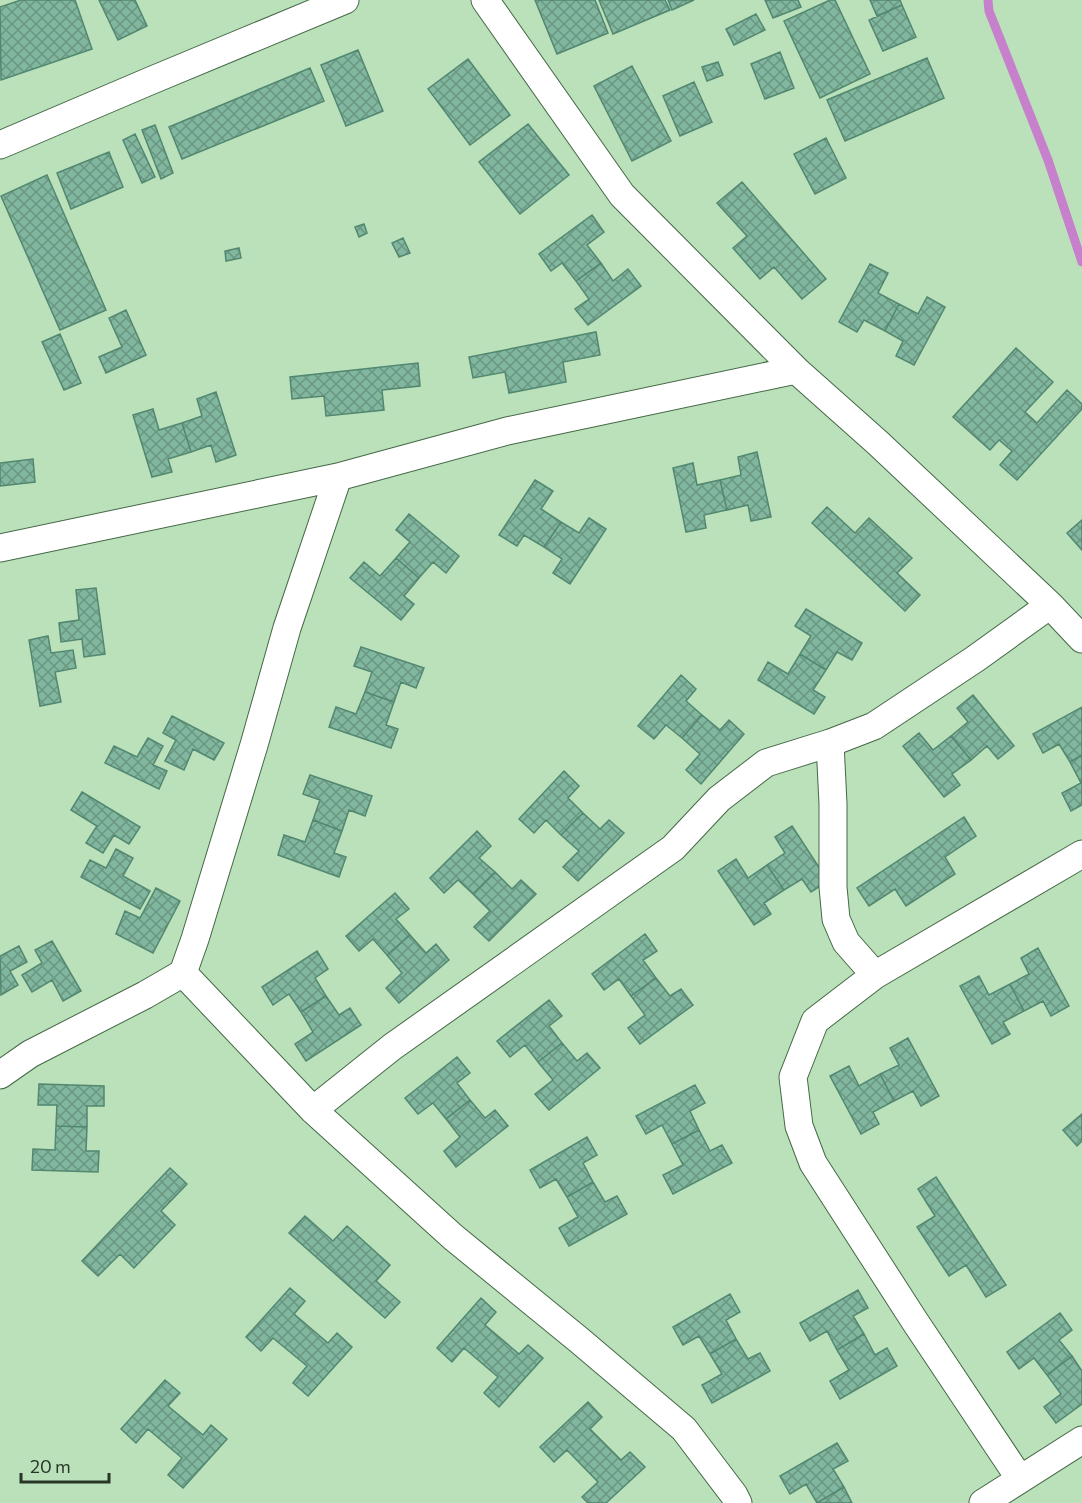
<svg xmlns="http://www.w3.org/2000/svg" width="1082" height="1503" font-family="Commissioner,sans-serif">
<defs>
<pattern id="building-cross-hatch" width="8" height="8" patternUnits="userSpaceOnUse" patternTransform="scale(1.5)"><rect width="8" height="8" fill="#81b79f"/><path d="M0 0l8 8M0 8l8-8" fill="none" stroke="#6a9682"/></pattern>
</defs>
<rect width="100%" height="100%" fill="#bae1ba"/>
<g fill="none" stroke-linecap="round" stroke-linejoin="round">
<path stroke="#c780cb" stroke-width="9" d="M988 0 989 11 1048 160 1082 262"/>
</g>
<path fill="url(#building-cross-hatch)" stroke="#528770" stroke-width="1.5" d="M21 0H75L92 49 1 80 0 7Z
M99 0H135L147 26 118 40Z
M535 0H595L608 33 557 54Z
M599 0H665L670 10 613 34Z
M668 0H694L672 10Z
M765 0H798L801 7 773 18Z
M830 0H835L870 74 820 98 784 21Z
M870 0H900L902 5 877 16Z
M902 5 916 37 883 51 869 20Z
M756 14 765 30 734 45 726 29Z
M358 50 383 111 346 126 321 65Z
M780 52 794 88 765 99 751 64Z
M927 58 944 98 845 141 827 100Z
M468 59 510 115 470 145 428 89Z
M718 62 723 75 707 81 702 67Z
M632 66 671 141 632 161 594 86Z
M310 68 324 101 182 159 169 127Z
M694 82 712 122 680 136 663 96Z
M528 124 569 175 520 214 479 162Z
M155 125 173 173 161 179 142 130Z
M135 134 155 177 142 183 123 140Z
M826 138 846 178 815 194 794 154Z
M109 152 123 187 71 209 57 173Z
M47 175 106 310 60 330 1 196Z
M742 182 826 279 802 299 774 267 760 279 733 248 747 236 717 203Z
M592 215 604 232 587 245 601 263 576 281 562 263 551 271 539 254Z
M364 224 367 233 359 237 355 227Z
M403 238 410 253 399 257 392 243Z
M239 248 241 258 226 261 225 251Z
M601 263 613 281 628 269 641 286 588 325 575 309 589 299 576 281Z
M870 264 888 273 878 293 899 304 885 331 864 320 857 332 839 322Z
M927 297 945 307 914 365 896 356 903 341 885 331 899 304 918 314Z
M126 310 146 355 106 373 99 357 122 347 109 318Z
M596 332 600 355 563 362 566 382 509 393 505 372 473 378 469 357Z
M60 334 81 383 64 390 42 342Z
M1016 348 1053 382 1025 412 1037 423 1067 390 1082 404V409L1017 480 1000 465 1012 451 999 440 990 450 953 417Z
M418 363 420 386 382 390 384 410 326 416 324 396 292 399 290 377Z
M216 392 236 455 216 462 211 445 191 452 182 423 202 416 197 399Z
M153 409 159 430 182 423 191 452 168 459 172 472 152 477 133 415Z
M757 452 771 517 751 521 748 505 727 510 720 480 741 475 738 457Z
M33 459 35 482 0 486V463Z
M693 463 697 485 720 480 727 510 704 515 706 528 686 532 673 468Z
M535 480 553 491 541 509 561 522 544 547 524 535 517 546 499 535Z
M827 507 855 533 869 518 912 558 897 573 920 595 905 611 812 523Z
M409 514 459 556 446 573 433 562 419 578 396 558 410 542 396 530Z
M589 518 606 529 570 584 553 573 562 559 544 547 561 522 579 533Z
M1082 520V550L1067 533Z
M396 558 419 578 404 596 414 604 401 620 350 578 364 562 380 576Z
M96 588 105 654 84 657 82 639 61 642 59 623 79 620 76 590Z
M806 609 862 643 852 660 837 652 826 670 800 654 811 636 795 626Z
M48 636 51 653 73 650 76 668 55 672 61 702 40 706 29 640Z
M361 647 424 668 416 688 401 682 394 702 365 692 372 672 354 666Z
M800 654 826 670 813 690 825 697 814 714 758 680 768 662 788 674Z
M681 675 696 689 686 701 702 715 682 738 666 725 654 739 638 726Z
M365 692 394 702 386 725 398 729 391 748 329 727 336 707 356 714Z
M973 695 1014 746 998 759 987 746 971 760 951 736 968 722 957 708Z
M1082 707V755L1070 762 1059 744 1043 753 1033 734Z
M702 715 720 730 729 720 744 734 701 784 686 770 700 754 682 738Z
M172 716 224 743 214 760 193 749 184 770 165 761 176 740 163 733Z
M919 733 933 750 951 736 971 760 952 774 960 785 944 797 903 746Z
M148 738 163 746 153 765 167 771 159 789 105 763 114 746 137 757Z
M1082 755V805L1071 811 1062 793 1081 783 1070 762Z
M564 771 579 786 568 798 583 813 561 835 546 820 534 833 519 819Z
M310 775 372 796 365 816 349 810 342 831 313 820 320 800 303 794Z
M82 792 140 827 129 844 114 835 103 853 86 843 97 826 71 810Z
M583 813 600 829 609 820 624 833 578 881 563 867 579 851 561 835Z
M964 817 976 836 945 857 955 874 906 906 895 889 869 906 857 888Z
M313 820 342 831 334 853 346 857 339 877 278 855 284 835 305 842Z
M792 826 828 881 811 892 802 879 784 890 767 865 785 853 775 837Z
M477 831 491 846 479 858 495 872 473 894 458 880 444 893 430 878Z
M116 849 133 858 123 876 150 891 140 909 81 877 90 860 106 868Z
M736 859 748 878 767 865 784 890 764 903 771 914 754 925 718 871Z
M495 872 512 889 521 880 536 894 489 941 474 927 490 911 473 894Z
M156 888 180 901 153 953 116 934 125 911 140 918Z
M395 893 409 909 396 919 410 935 387 955 373 939 359 951 346 936Z
M645 934 657 951 643 960 656 978 631 996 619 979 604 990 592 974Z
M410 935 426 953 436 944 449 960 399 1003 386 988 402 973 387 955Z
M52 941 81 991 63 1001 52 980 32 992 22 975 42 963 35 950Z
M19 946 27 962 10 971 18 985 1 995 0 956Z
M1038 948 1069 1006 1051 1016 1043 1001 1024 1011 1010 984 1029 974 1021 958Z
M317 951 328 969 315 978 326 996 301 1012 289 994 273 1005 262 987Z
M979 976 989 995 1010 984 1024 1011 1003 1022 1010 1034 992 1044 960 986Z
M656 978 670 996 681 989 693 1005 640 1044 628 1028 645 1015 631 996Z
M326 996 339 1015 350 1008 361 1025 306 1061 295 1044 313 1032 301 1012Z
M549 1000 562 1016 549 1026 562 1043 538 1062 525 1045 510 1057 497 1041Z
M908 1038 939 1096 921 1106 913 1091 894 1101 880 1074 899 1065 890 1048Z
M562 1043 577 1061 587 1053 600 1068 549 1110 535 1094 553 1080 538 1062Z
M457 1057 470 1073 457 1083 470 1100 446 1119 433 1103 418 1114 405 1098Z
M849 1066 859 1086 880 1074 894 1101 873 1112 879 1124 861 1134 830 1076Z
M39 1084 104 1086V1106H87V1127L56 1126 57 1105H38Z
M695 1085 705 1103 690 1111 699 1130 672 1144 662 1125 646 1134 636 1116Z
M470 1100 485 1118 495 1110 508 1126 456 1167 444 1151 460 1137 446 1119Z
M1082 1114V1141L1077 1146 1063 1130Z
M56 1126 87 1127 86 1151H99L98 1172 32 1170 33 1149 55 1150Z
M699 1130 710 1151 722 1145 732 1163 673 1194 663 1175 683 1165 672 1144Z
M587 1137 597 1155 583 1163 593 1182 567 1197 556 1179 540 1188 530 1170Z
M170 1168 187 1184 161 1211 175 1225 134 1268 120 1254 98 1276 82 1261Z
M936 1177 1006 1285 986 1297 966 1265 949 1276 917 1227 935 1216 918 1189Z
M593 1182 605 1202 617 1196 627 1214 569 1246 559 1228 578 1217 567 1197Z
M305 1216 333 1241 347 1226 390 1265 376 1281 400 1302 385 1318 289 1233Z
M290 1288 305 1301 294 1314 328 1343 337 1333 352 1347 308 1396 293 1383 307 1366 273 1338 261 1351 246 1337Z
M858 1290 868 1308 853 1316 864 1334 837 1350 827 1331 810 1341 800 1323Z
M730 1294 740 1312 726 1320 736 1339 710 1354 699 1336 683 1345 673 1327Z
M481 1298 496 1312 485 1325 519 1354 528 1345 543 1358 499 1407 484 1393 498 1377 464 1348 452 1362 437 1348Z
M1060 1313 1072 1330 1059 1340 1072 1356 1047 1375 1034 1358 1019 1369 1007 1352Z
M864 1334 875 1355 887 1348 897 1366 840 1399 830 1381 849 1370 837 1350Z
M736 1339 748 1359 760 1353 770 1371 712 1403 702 1385 722 1374 710 1354Z
M1072 1356 1082 1371V1404L1056 1423 1044 1407 1061 1394 1047 1375Z
M165 1380 180 1393 168 1406 203 1435 211 1425 227 1439 183 1488 168 1475 182 1458 148 1429 136 1443 121 1429Z
M588 1402 602 1417 590 1429 621 1460 630 1452 645 1467 606 1503H588L582 1497 598 1482 567 1450 554 1462 540 1447Z
M837 1443 848 1461 833 1469 844 1487 817 1503 806 1484 790 1494 780 1476Z
M844 1487 852 1503H817Z"/>
<g fill="none" stroke-linecap="round" stroke-linejoin="round">
<g stroke="#456846" stroke-width="29">
<path id="minor" d="M485 0 622 195 796 370 878 443 1050 605 1082 639
M0 145 150 81 345 0
M0 548 338 477 507 431 796 370
M830 743 833 804V887L836 919 846 942 875 975
M183 973 313 1110 453 1237 579 1340 684 1429 734 1495 738 1503
M0 1075 30 1054 145 995 183 973 195 939 254 745 287 628 338 477
M313 1110 392 1047 673 848 719 799 766 763 830 743 874 726 975 659 1050 605
M1020 1479 914 1320 813 1163 799 1126 793 1077 815 1021 875 975 1082 854
M983 1503 1082 1440"/>
</g>
<use href="#minor" stroke="#fff" stroke-width="27"/>
</g>
<path d="M21 1473v9h88v-9" fill="none" stroke="#273627" stroke-width="3"/>
<text x="30" y="1473" font-size="18" fill="#273627" stroke="#bae1ba" stroke-width="4.5" paint-order="stroke">20 m</text>
</svg>
